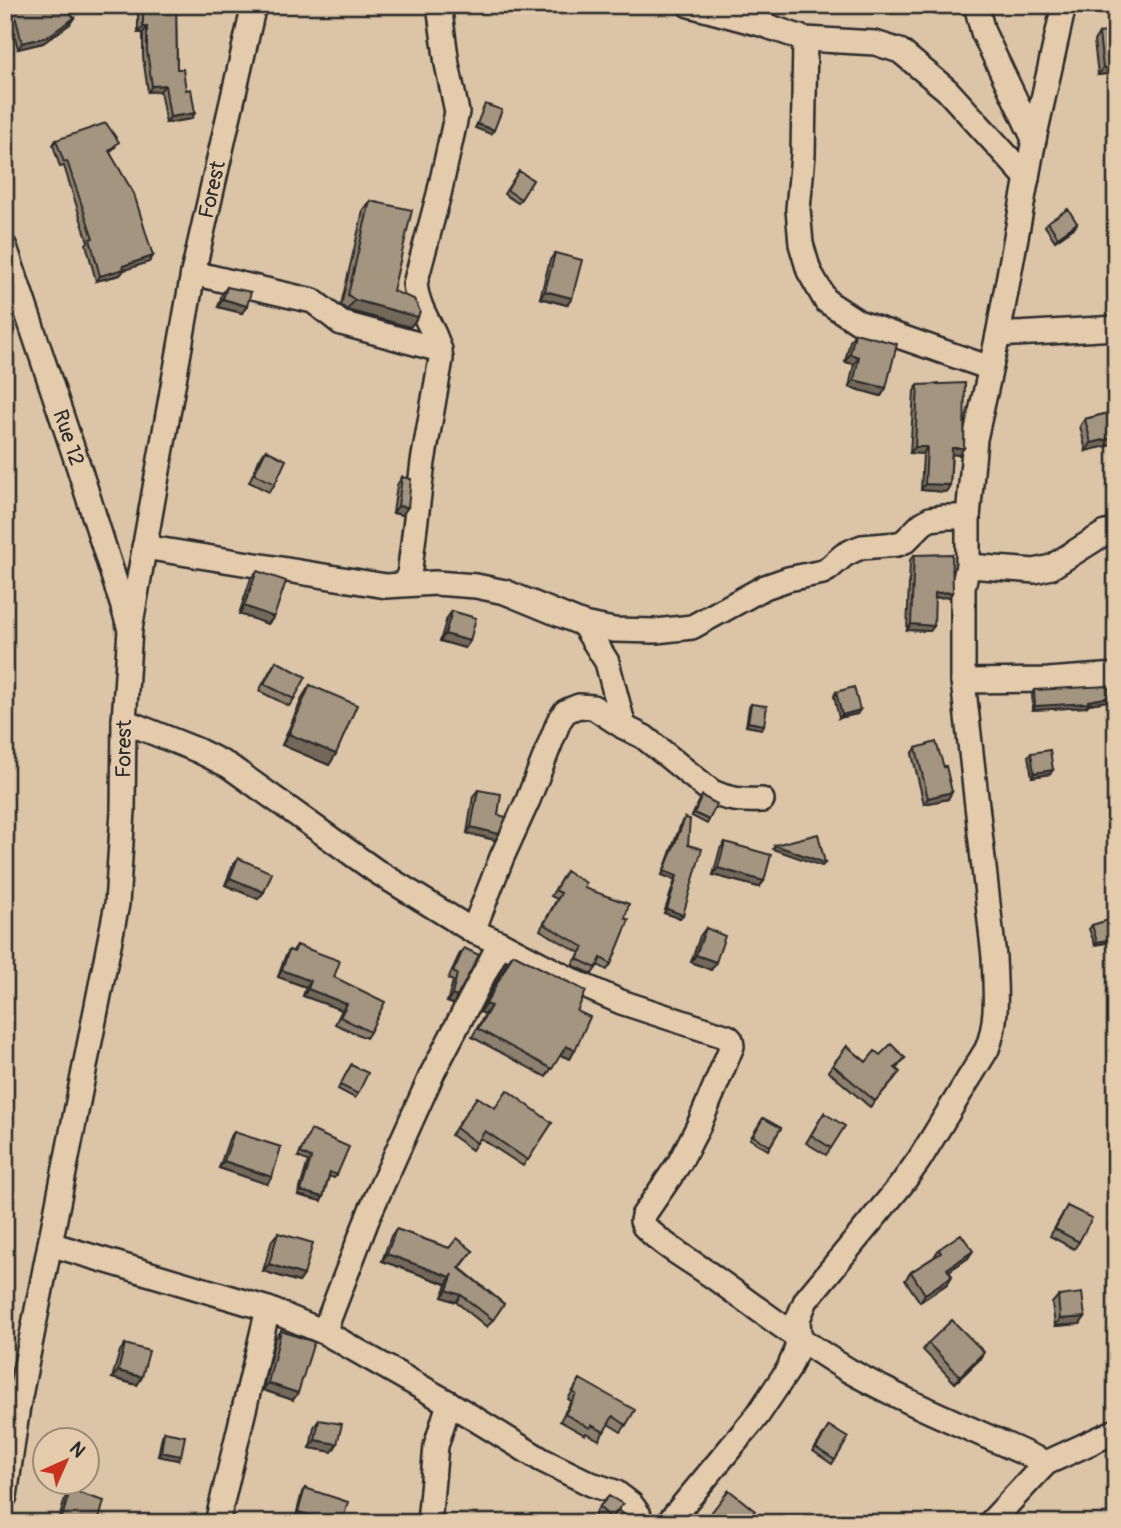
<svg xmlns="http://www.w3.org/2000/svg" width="1121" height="1528" font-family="Pangolin,sans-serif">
<rect width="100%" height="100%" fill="#dcc5a7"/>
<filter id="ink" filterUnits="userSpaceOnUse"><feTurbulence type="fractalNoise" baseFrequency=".0143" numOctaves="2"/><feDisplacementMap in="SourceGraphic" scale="14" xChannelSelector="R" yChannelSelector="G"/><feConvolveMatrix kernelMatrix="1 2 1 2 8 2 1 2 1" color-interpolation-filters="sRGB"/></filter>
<g filter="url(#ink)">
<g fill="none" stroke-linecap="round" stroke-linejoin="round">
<g stroke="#2b2b2b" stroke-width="28">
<g id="minor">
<path d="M689 5 764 25 805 39 875 43 900 51 947 90 1027 178"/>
<path d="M976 5 983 32 1034 139"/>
<path d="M805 39 803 155 798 209 801 244 809 271 826 301 858 322 990 368"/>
<path id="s1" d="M5 247 79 468 129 626"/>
<path d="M193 273 313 301 341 323 440 350"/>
<path d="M998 335 1116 328"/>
<path d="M144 547 386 586 435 583 476 586 505 592 583 624 614 630 656 631 692 627 765 587 788 579 823 572 828 569 844 555 854 550 862 547 898 544 905 541 922 524 930 519 945 517H968"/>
<path d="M968 566 1035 571 1051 567 1105 533 1116 531"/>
<path d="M408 584 423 462 441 359C438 330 418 314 415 284L439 194 457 112 447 64 439 5"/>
<path d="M583 624 607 662 624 727"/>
<path d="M963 681 1048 680 1116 675"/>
<path d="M124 721 197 750 229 766 376 871 473 931 500 943 575 982 621 1002 728 1037 731 1040 732 1046 699 1125 680 1162 643 1216 642 1221 644 1226C663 1246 690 1260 712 1276 757 1308 801 1342 848 1370 912 1406 980 1432 1046 1463"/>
<path d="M473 931 502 857 528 800 559 721 565 712 571 709 579 706 593 707 624 727 644 737 712 792C729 800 743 801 762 800"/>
<path d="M50 1244 268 1309 324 1332 449 1403 542 1460 591 1484 615 1492 631 1504 639 1515 641 1523"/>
<path d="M324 1332 370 1212 433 1072 500 943"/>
<path id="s2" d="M5 1496 18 1406 117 904 123 811 124 721 130 629 193 273 254 5"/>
<path d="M217 1523 268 1309"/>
<path d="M429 1523 436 1446 449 1403"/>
<path d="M668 1523 757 1416 788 1370 795 1354 799 1337 798 1319 806 1300 901 1185 919 1160 987 1049C999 1019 995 987 994 957L963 681V587L968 566V517L975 439 998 335 1034 139 1064 5"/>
<path d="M990 1523 1046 1463 1116 1431"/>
</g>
</g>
<use href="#minor" stroke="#e3cbac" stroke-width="23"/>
</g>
<path fill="#8d806e" stroke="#2b2b2b" stroke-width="2" d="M15 5H75L67 8 70 24 43 43 18 49 10 17 14 11H16Z
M142 5H176L177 69 195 113 191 119 166 123 160 91 148 92 143 57V33H138V10Z
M1099 33 1116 73 1098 75 1094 41Z
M56 140 115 147 110 152 153 256 149 262 124 270 120 275 96 281 86 244 88 242 64 166 60 167 53 145Z
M519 171 533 180 518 203 504 194Z
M370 201 393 291 418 317 410 327 347 310 341 305 363 211Z
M1048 222 1077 223 1075 227 1055 241 1045 226Z
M555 253 572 298 567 305 540 298 550 260Z
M227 287 247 306 242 313 218 307 222 294Z
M855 333 886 388 881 396 849 387 854 364 845 362 850 341Z
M918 385 959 455 952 454 950 485 946 492 921 490 923 454 910 453 914 391Z
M1116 411 1086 451 1080 426 1085 419Z
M266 450 275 484 269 492 249 482 260 458Z
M402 477 408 507 402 515 393 513 397 485Z
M914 555 949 597 934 598V626L930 631 907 630 910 560Z
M257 571 274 617 268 624 239 614 251 578Z
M452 611 470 641 465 648 440 641 447 618Z
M276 661 294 699 289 706 259 691 271 669Z
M310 685 336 754 329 765 282 745 303 696Z
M1034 690 1110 697 1107 701 1089 704 1086 707 1033 710 1032 694Z
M836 692 857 714 839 718 834 696Z
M751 704 762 729 746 726 749 707Z
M916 748 948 799 924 804 912 754Z
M1031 753 1050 774 1032 777 1028 756Z
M478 790 498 815 499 834 495 840 467 833 473 796Z
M702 796 709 820 707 824 692 816Z
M685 818 688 845 680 918 664 913 675 880 662 875 682 821Z
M725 842 764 881 759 887 713 875 720 849Z
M238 858 264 892 258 899 225 885 233 865Z
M566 871 584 888 611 964 607 970 598 965 592 974 572 965 580 953 540 930 557 899 551 896Z
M1116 918V941L1095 945 1089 929 1092 925Z
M706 928 716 962 711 970 691 962 700 936Z
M297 945 334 977 370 1032 366 1038 335 1024 342 1010 303 996 306 987 278 977 285 957 289 950 292 952Z
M464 948 453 1004 447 1002 453 981 448 979 459 955Z
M513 954 577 1011 575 1050 570 1059 560 1055 546 1077 472 1037 485 1014 480 1012 507 962Z
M847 1046 866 1062 880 1055 905 1058 896 1069 895 1078 870 1107 828 1071Z
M351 1065 358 1094 355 1098 338 1089Z
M477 1097 495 1108 552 1123 523 1166 480 1138 472 1150 451 1135Z
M824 1113 831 1148 826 1155 806 1143Z
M763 1118 781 1128 768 1150 750 1139Z
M311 1130 337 1175 334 1178 329 1176 323 1197 321 1201 298 1195 308 1161 298 1157Z
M234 1132 267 1184 219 1168 229 1139Z
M1067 1206 1079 1242 1074 1249 1050 1236Z
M396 1229 449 1248 473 1251 460 1268 504 1304 487 1327 456 1302 442 1297 448 1282 446 1284 382 1261 391 1236Z
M278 1233 304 1275 299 1282 263 1271 272 1240Z
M939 1249 968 1258 949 1271 952 1276 947 1284 920 1302 905 1280 911 1272 934 1257Z
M1058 1296 1080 1324 1055 1326 1052 1303Z
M281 1331 293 1400 263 1390 275 1339Z
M928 1343 979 1360 955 1383 923 1350Z
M125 1344 142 1377 137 1385 112 1378 120 1351Z
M580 1379 626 1425 621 1432 608 1424 599 1440 586 1433 585 1435 560 1421 571 1401 568 1399Z
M319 1420 337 1444 332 1452 310 1448 314 1427Z
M829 1426 848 1438 832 1464 813 1451Z
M164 1432 178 1460 158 1456 162 1436Z
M305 1488 342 1523H318V1521L296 1516 302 1492Z
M70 1490 98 1523H58L65 1498Z
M623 1504 608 1523H603L594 1515 599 1507Z"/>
<path fill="#73685a" stroke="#2b2b2b" stroke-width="2" d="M64 5H75L61 11Z
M74 18 70 24 43 43 18 49 22 43Z
M143 27H147L143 33H138Z
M1116 66V73L1098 75 1103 68Z
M165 85 160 91 148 92 152 86Z
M195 113 191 119 166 123 170 117Z
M477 124 494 130 491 134 475 128Z
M1077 223 1075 227 1055 241 1058 237Z
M153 256 149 262 124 270 120 275 96 281 100 276 123 266Z
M545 291 572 298 567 305 540 298Z
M223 299 247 306 242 313 218 307Z
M355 300 418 317 410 327 347 310Z
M850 354 859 357 854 364 845 362Z
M854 380 886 388 881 396 849 387Z
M1116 437V444L1086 451 1091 443Z
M915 447H927L923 454 910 453Z
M952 448H964L959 455 948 454Z
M925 484 950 485 946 492 921 490Z
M398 506 408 507 402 515 393 513Z
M953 592 949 597 931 598 935 593Z
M244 606 274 617 268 624 239 614Z
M911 624 934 626 930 631 907 630Z
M445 634 470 641 465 648 440 641Z
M1110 697 1107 701 1089 704 1086 707 1033 710 1035 706 1088 701Z
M860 710 857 714 839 718 842 715Z
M748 722 764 725 762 729 746 726Z
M289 734 336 754 329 765 282 745Z
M1053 770 1050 774 1032 777 1034 773Z
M952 792 948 799 924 804 928 798Z
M471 827 499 834 495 840 467 833Z
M775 845 825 863 822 866 773 849Z
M718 868 764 881 759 887 713 875Z
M664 871 677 876 675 880 662 875Z
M230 878 264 892 258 899 225 885Z
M667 909 683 915 680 918 664 913Z
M1116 938V941L1095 945 1097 942Z
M696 955 716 962 711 970 691 962Z
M282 970 311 981 306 987 278 977Z
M308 989 347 1004 342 1010 303 996Z
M452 995 457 997 453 1004 447 1002Z
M486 1004 491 1006 485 1014 480 1012Z
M566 1046 575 1050 570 1059 560 1055Z
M224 1161 272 1177 267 1184 219 1168Z
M301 1191 323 1197 321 1201 298 1195Z
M973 1251 968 1258 942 1276 947 1269Z
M387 1254 451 1277 446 1284 382 1261Z
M269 1264 304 1275 299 1282 263 1271Z
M952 1276 947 1284 920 1302 925 1294Z
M447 1290 461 1295 456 1302 442 1297Z
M1085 1317 1080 1324 1055 1326 1060 1319Z
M984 1352 979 1360 955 1383 960 1376Z
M118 1371 142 1377 137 1385 112 1378Z
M268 1383 298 1393 293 1400 263 1390Z
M315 1440 337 1444 332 1452 310 1448Z
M161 1452 181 1456 178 1460 158 1456Z
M298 1512 321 1518 318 1521 296 1516Z"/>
<path fill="#a49580" stroke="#2b2b2b" stroke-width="2" d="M20 5H65L74 18 47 37 22 43 14 11 21 9Z
M143 5H176L177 69H183L186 90 191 89 195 113 170 117 165 85 152 86 147 51V27H143Z
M1116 31V66L1103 68 1099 33Z
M485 104 502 110 494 130 477 124Z
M106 123 119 142 109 151 134 194 153 256 123 266 124 269 100 276 90 239 93 238 67 161 64 162 56 140Z
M519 171 533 180 521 199 507 190Z
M370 201 412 210 393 291 414 299 420 311 418 317 355 300 348 295Z
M1068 209 1077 223 1058 237 1048 222Z
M555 253 582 260 572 298 545 291Z
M227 287 251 292 247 306 223 299Z
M855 333 897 344 886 388 854 380 859 357 850 354Z
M965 383 964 448H952L950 485 925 484 927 447H915L918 385Z
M1116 411V437L1091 443 1085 419Z
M266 450 286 460 275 484 254 474Z
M402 477 411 479 408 507 398 506Z
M952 554 953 592 935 593 934 626 911 624 914 555Z
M257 571 286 581 274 617 244 606Z
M452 611 476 618 470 641 445 634Z
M276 661 306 677 294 699 264 684Z
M310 685 357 705 336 754 289 734Z
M1108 686 1110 697 1088 701 1089 703 1035 706 1034 690Z
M854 687 860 710 842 715 836 692Z
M751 704 767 706 764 725 748 722Z
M936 742 944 767 946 766 952 792 928 798 916 748Z
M1050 750 1053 770 1034 773 1031 753Z
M478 790 501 794 498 815 506 817 499 834 471 827Z
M702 796 717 804 709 820 694 813Z
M685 818 690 819 688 845 702 849 683 915 667 909 677 876 664 871Z
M818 834 825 863 775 845Z
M725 842 771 855 764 881 718 868Z
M238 858 272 873 264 892 230 878Z
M566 871 586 883 584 888 629 904 625 918 629 920 611 964 601 958 596 968 577 959 584 947 544 924 561 893 555 890Z
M1116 918V938L1097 942 1092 925Z
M706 928 725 936 716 962 696 955Z
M297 945 340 961 334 977 385 1002 370 1032 340 1017 347 1004 308 989 311 981 282 970 289 950 294 952Z
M464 948 479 955 457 997 452 995 457 974 453 972Z
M513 954 586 991 577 1011 590 1017 575 1050 566 1046 552 1069 478 1029 491 1006 486 1004Z
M891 1044 905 1058 895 1068 900 1072 875 1101 833 1065 847 1046 866 1062 875 1051 880 1055Z
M351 1065 368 1073 358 1094 340 1085Z
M507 1090 552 1123 528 1160 485 1131 477 1143 456 1128 477 1097 495 1108Z
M824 1113 845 1126 831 1148 811 1135Z
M763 1118 781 1128 770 1146 753 1136Z
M311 1130 349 1147 337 1175 330 1172 323 1197 301 1191 311 1158 300 1153Z
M234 1132 281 1147 272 1177 224 1161Z
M1067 1206 1092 1218 1079 1242 1055 1229Z
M396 1229 449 1248 457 1238 473 1251 459 1268 504 1304 493 1320 461 1295 447 1290 453 1274 451 1277 387 1254Z
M278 1233 313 1243 304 1275 269 1264Z
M961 1234 973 1251 947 1269 952 1276 925 1294 911 1272 941 1253 939 1249Z
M1082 1293 1085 1317 1060 1319 1058 1296Z
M952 1320 984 1352 960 1376 928 1343Z
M281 1331 314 1342 298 1393 268 1383Z
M125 1344 149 1351 142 1377 118 1371Z
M580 1379 635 1410 626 1425 613 1416 604 1432 591 1425 590 1428 565 1414 576 1394 573 1392Z
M319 1420 342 1424 337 1444 315 1440Z
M829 1426 848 1438 835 1460 816 1448Z
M164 1432 185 1436 181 1456 161 1452Z
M305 1488 348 1502 342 1523H320L321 1518 298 1512Z
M70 1490 104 1501 98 1523H68L61 1521Z
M729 1490 755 1511 745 1523H705L704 1522Z
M609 1496 623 1504 611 1518 599 1507Z"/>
</g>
<g text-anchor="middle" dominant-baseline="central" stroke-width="5" stroke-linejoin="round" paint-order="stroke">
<g font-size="21" fill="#2b2b2b" stroke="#e3cbac">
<text stroke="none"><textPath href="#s2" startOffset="1325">Forest</textPath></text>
<text stroke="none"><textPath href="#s1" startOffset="201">Rue 12</textPath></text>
<text stroke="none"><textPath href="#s2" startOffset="758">Forest</textPath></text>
</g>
</g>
<rect width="1121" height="1528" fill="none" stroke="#e3cbac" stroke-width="28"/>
<rect x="14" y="14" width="1093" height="1500" fill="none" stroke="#2b2b2b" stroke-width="2.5" filter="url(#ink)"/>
<g transform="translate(66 1461) rotate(45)"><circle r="33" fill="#e3cbac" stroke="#998b78" stroke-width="2"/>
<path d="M0-5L12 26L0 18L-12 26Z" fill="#c8321e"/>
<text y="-10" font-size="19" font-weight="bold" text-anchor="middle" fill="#2b2b2b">N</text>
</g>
</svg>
